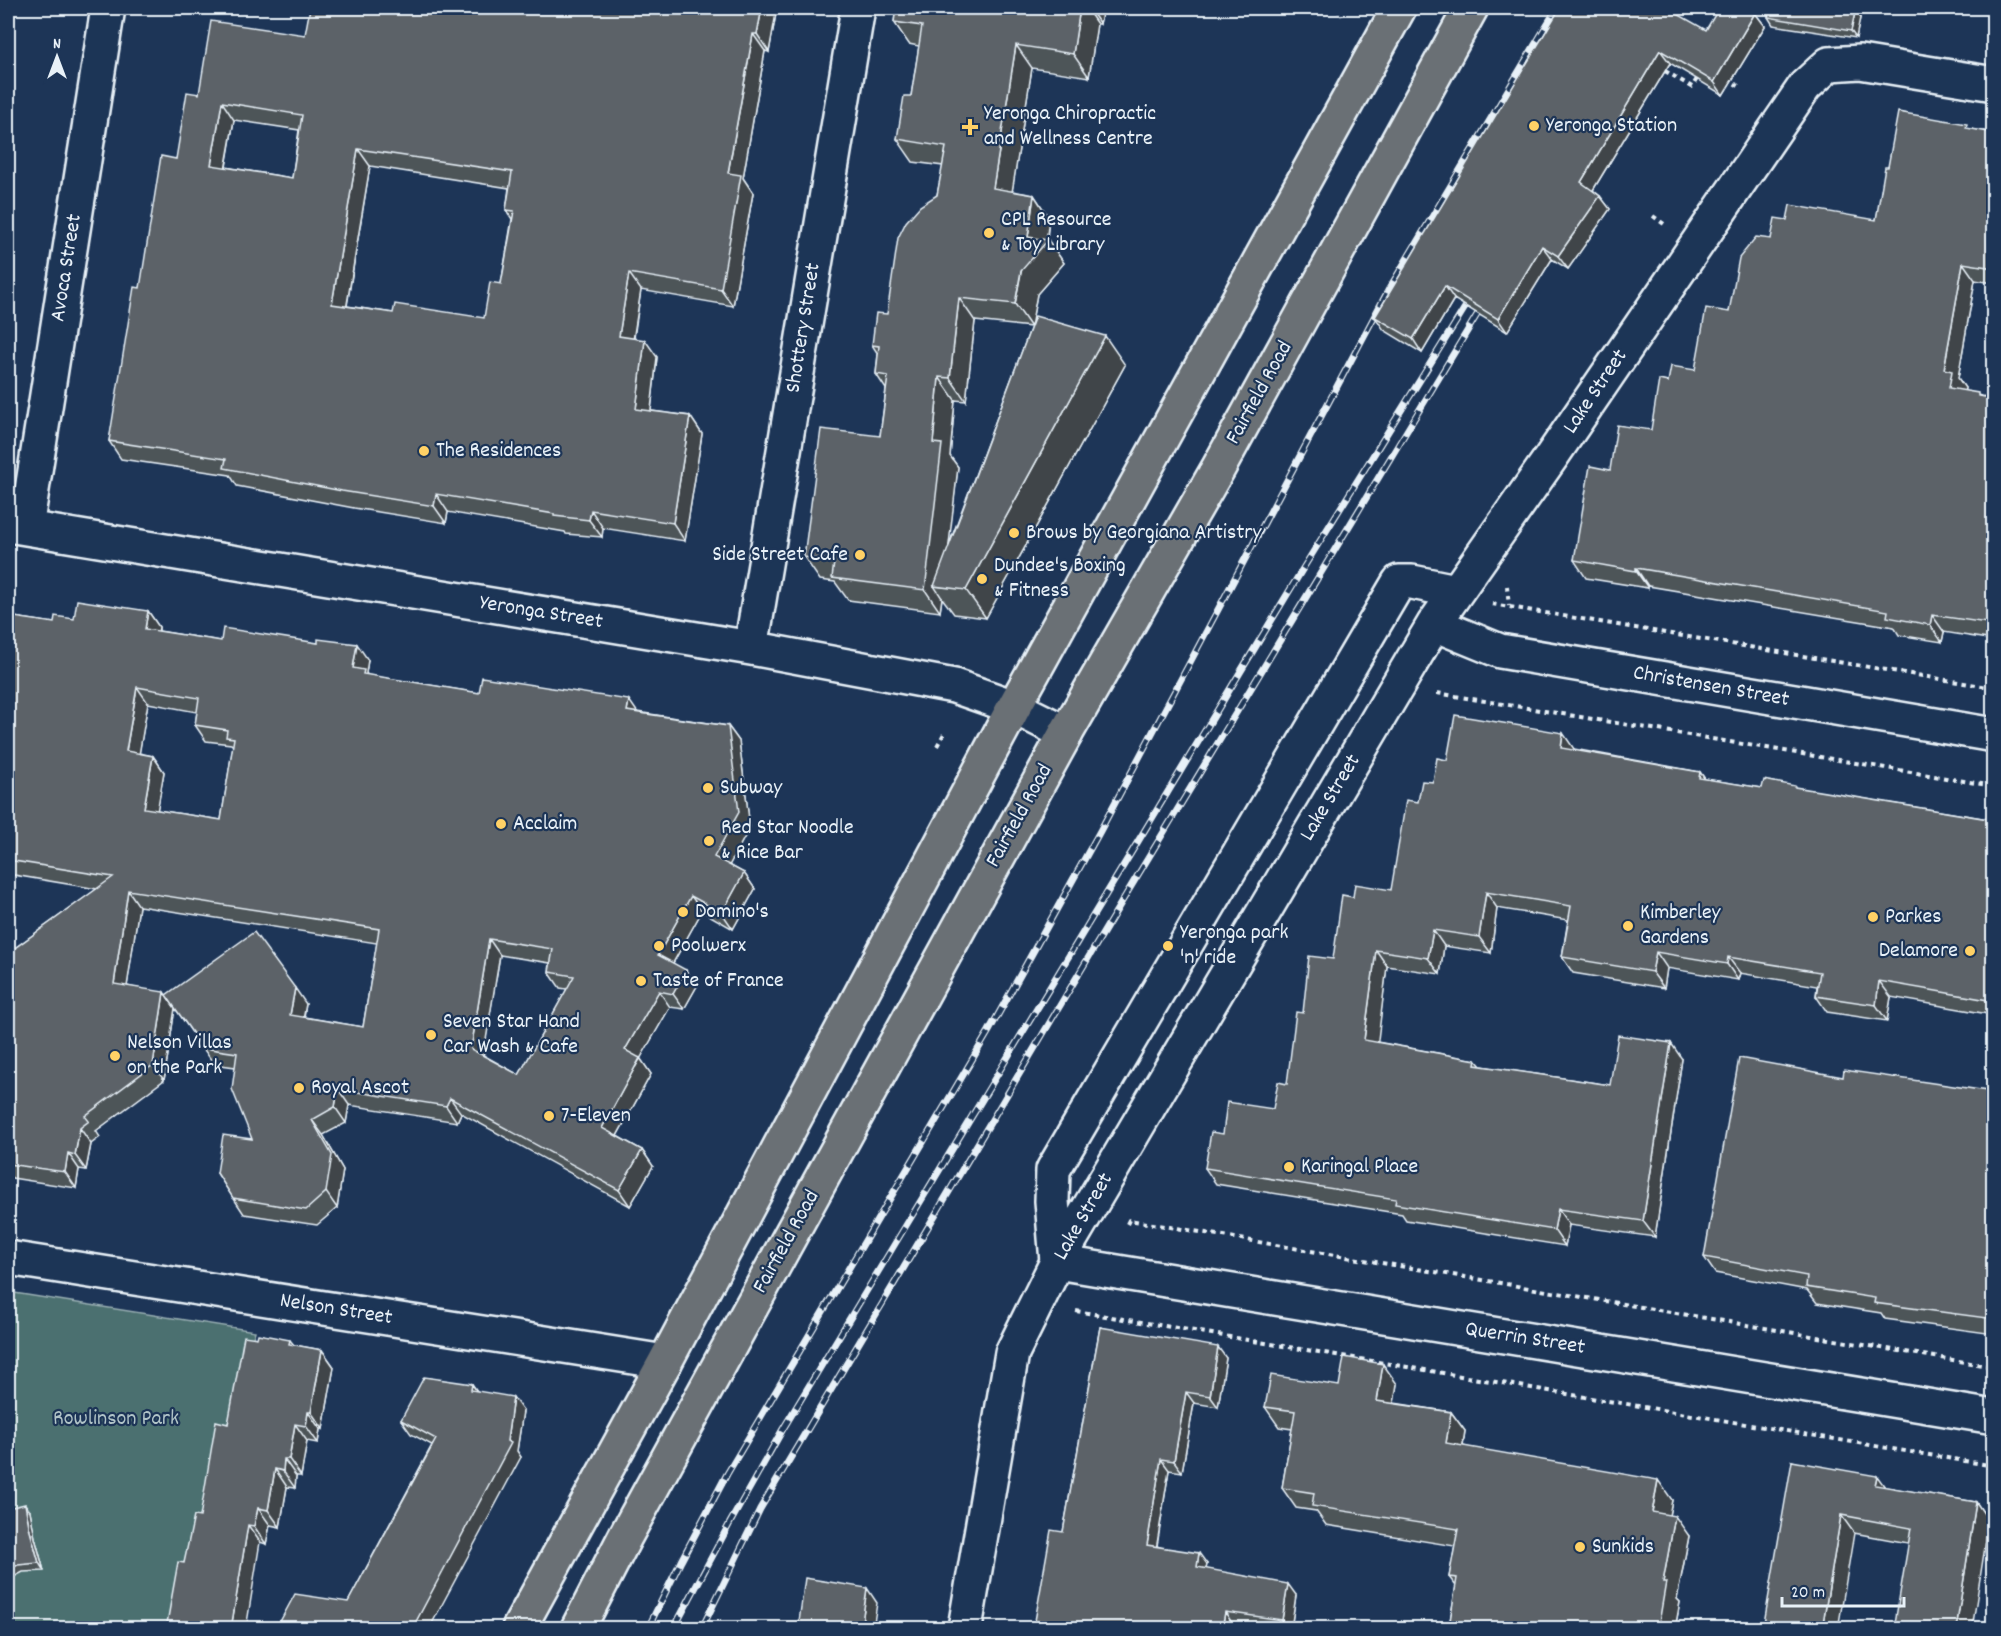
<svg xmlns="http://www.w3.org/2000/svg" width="2001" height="1636" font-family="Dekko,sans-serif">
<rect width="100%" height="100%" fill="#1d3557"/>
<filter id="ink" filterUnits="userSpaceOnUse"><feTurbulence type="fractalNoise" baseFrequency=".0167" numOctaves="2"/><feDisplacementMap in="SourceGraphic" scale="12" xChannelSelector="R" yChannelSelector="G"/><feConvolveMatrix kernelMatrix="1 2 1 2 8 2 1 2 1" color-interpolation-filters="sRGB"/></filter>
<g filter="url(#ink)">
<path fill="#4c6f70" stroke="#9ab0b4" stroke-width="1.5" d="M8 1292 255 1331 184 1574 175 1628H8Z"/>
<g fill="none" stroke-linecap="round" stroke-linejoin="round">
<g stroke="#e8f1f8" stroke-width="38">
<path id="minor" d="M8 525 751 648 954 686 1014 707 1066 733
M26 528 108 8
M1434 624 1500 651 1994 735
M751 648 858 8
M8 1258 665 1362
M1057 1262 1994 1417
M1057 1262 1052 1201 1053 1170 1399 582H1412L1456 591
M965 1628 1012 1353 1057 1262 1434 624 1552 456 1805 86 1829 64 1860 62 1994 84"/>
</g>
<g stroke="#e8f1f8" stroke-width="38">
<path id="major" d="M519 1628 665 1362 1014 707 1399 8
M578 1628 626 1535 1066 733 1219 467 1471 8"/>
</g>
<path stroke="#e8f1f8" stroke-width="4" stroke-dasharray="4.5 4.5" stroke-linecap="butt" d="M1337 8 1342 16
M1665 71 1692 87 1698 77
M1727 79 1742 88
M1653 216 1664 224
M1507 586 1509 606
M1492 604 1994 688
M1437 693 1994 786
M937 746 945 732
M1127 1224 1129 1220 1994 1367
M1076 1311 1994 1466"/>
<use href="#minor" stroke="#1d3557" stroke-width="33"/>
<use href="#major" stroke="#6b7074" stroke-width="33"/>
<g stroke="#e8f1f8" stroke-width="7">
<path id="rail" d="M648 1628 681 1561 727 1474 989 1031 1100 831 1389 289 1557 8
M674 1628 731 1521 783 1429 1302 570 1474 293
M702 1628 760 1509 1127 893 1486 300"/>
</g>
<use href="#rail" stroke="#1d3557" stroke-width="4.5" stroke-dasharray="14" stroke-linecap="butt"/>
</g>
<path fill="#4e5459" stroke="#e8f1f8" stroke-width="1.5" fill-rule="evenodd" d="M777 8 769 52 765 51 743 178 753 193 733 306 641 290 634 338 657 357 651 411 690 416 702 434 685 541 603 528 602 537 566 534 565 532 448 512 446 523 354 508 237 486 230 475 121 459 109 441 140 288 176 159 199 94ZM234 120 299 130 292 178 226 167ZM370 166 509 188 506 210 512 219 501 284 484 318 393 313 347 306Z
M896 8H1103L1100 24H1097L1089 77 1032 68 1012 191 1034 195 1049 218 1047 240H1048L1064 263 1037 294 1031 326 1125 365 986 618 954 614 942 598 940 612 848 600 835 582 820 580 804 557 880 436 886 389 876 374 878 354 872 345 887 314 937 195 943 166 913 162 897 139 911 96 919 46 909 44 894 22ZM975 321 1031 327 948 547 958 467 950 456 955 400 966 401Z
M1560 8 1706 30 1755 13 1765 26 1723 95 1670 63 1593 190 1600 196 1610 209 1568 269 1552 259 1507 332 1454 299 1422 353 1384 330 1375 317Z
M1769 8H1862L1856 38 1773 25 1768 17Z
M1970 129 1994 133V283L1975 280 1958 378 1965 388 1964 391 1981 396 1994 399V640L1944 632 1942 642 1899 635 1894 627 1648 586V588L1586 578 1574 560 1610 470 1651 430 1668 382 1695 370 1771 239 1787 220H1876L1888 167Z
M148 611 159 627V631L221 641 368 660 366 673 367 675 479 693 637 712 728 726 739 741 750 827 729 865 744 873 755 889 733 929 702 911 673 963 697 986 684 1009 670 1007 640 1058 651 1074 617 1136 642 1150 653 1166 630 1206 461 1113 457 1122 349 1105 346 1123 323 1135 343 1170 337 1208 317 1225 244 1214 217 1173 252 1139 235 1067 214 1064 175 1008 164 1080 96 1131 100 1137 91 1144 86 1170 79 1169 76 1188 12 1178 8 1173V953L97 889 8 874V616L54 623 74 619ZM148 703 197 712 195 725 206 741 231 744 233 746 221 820 157 810 164 772 153 756 139 753ZM139 906 377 943 363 1027 304 1017 306 1004 166 995 127 986ZM500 955 550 963 549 972 560 988 567 989 519 1075 483 1055Z
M1574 749 1700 772 1705 779 1762 788H1797L1994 820V1015L1891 997 1887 1021 1827 1012 1816 996 1817 986 1740 973 1738 980 1667 968 1664 988 1573 973 1562 957 1568 920 1497 908 1491 953 1444 946 1440 974 1387 966 1377 1042 1476 1060 1481 1066 1610 1085 1682 1059 1655 1237 1569 1225 1565 1246 1406 1220 1402 1214 1216 1184 1205 1168 1223 1134 1273 1109 1287 1084 1303 1013 1333 959 1353 897 1391 890 1418 802 1447 760Z
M1843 1077 1994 1092V1334L1885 1319 1881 1313 1817 1303 1807 1290 1715 1273 1704 1257Z
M1100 1327 1226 1358 1218 1407 1194 1403 1182 1472 1169 1470 1157 1546 1207 1564 1206 1569 1296 1595 1291 1629H1269L1232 1623 1040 1629 1035 1621 1063 1532Z
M257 1338 290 1340 294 1345 322 1350 334 1367 323 1429H320L318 1443 307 1441 301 1476H296L295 1488 287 1487 280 1527 270 1525 266 1544 260 1542 184 1563 200 1517 228 1424Z
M472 1384 477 1391 523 1411 517 1451 521 1457 348 1602 432 1445 411 1434 401 1420Z
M1397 1384 1394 1403 1451 1412 1465 1431 1463 1446 1672 1500 1669 1515 1689 1536 1677 1599 1680 1602 1675 1629H1455L1450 1621 1456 1586 1449 1577 1455 1546 1326 1525 1316 1511 1296 1508 1282 1488 1292 1429 1279 1427 1265 1407 1339 1386Z
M1792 1461 1885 1487 1976 1502 1989 1521 1908 1543 1854 1533Z
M8 1508 30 1511 35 1538 44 1571 23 1572 8 1580Z"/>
<path fill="#404548" stroke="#e8f1f8" stroke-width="1.5" d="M762 8H777L769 52 757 34Z
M1080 8H1086L1097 24 1089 77 1073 54Z
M1089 8H1103L1100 24Z
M1856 8H1862L1856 38 1851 31Z
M1755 13 1765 26 1723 95 1714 82Z
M753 34 765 51 743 178 753 193 733 306 721 289 728 173Z
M1016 45 1032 68 1009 211 993 188Z
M1660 50 1670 63 1590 195 1581 182Z
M222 102 234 120 223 182 211 165Z
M358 149 370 166 344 322 332 304Z
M1034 195 1049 218 1046 243 1048 240 1064 263 1037 294 1031 327 1015 304 1028 237Z
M1600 196 1610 209 1568 269 1558 256Z
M1542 246 1552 259 1507 332 1498 319Z
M1963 263 1975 280 1958 378 1965 388 1962 406 1949 388 1944 369Z
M629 273 641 290 631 353 619 336Z
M1445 286 1454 299 1422 353 1413 339Z
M959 298 975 321 966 401 950 378Z
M1105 336 1125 365 986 618 966 590Z
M645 340 657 357 649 427 636 409Z
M939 377 955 400 950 456 958 467 944 587 934 586 942 598 940 612 925 590 933 443Z
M690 416 702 434 685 541 673 523Z
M436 494 448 512 446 523 434 506Z
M591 510 603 528 602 537 589 520Z
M1636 568 1648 586V588L1636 571Z
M148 611 159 627 156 645 145 629Z
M1932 615 1944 632 1942 642 1930 625Z
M357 644 368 660 366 673 375 686 353 668Z
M137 687 148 703 137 767 126 751Z
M629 700 640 716 627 711Z
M728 726 739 741 750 827 725 873 714 857Z
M1563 733 1574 749 1572 764 1561 748Z
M153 756 164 772 155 824 144 808Z
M1700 772 1711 788 1699 778Z
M744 873 755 889 733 929 722 913Z
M128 890 139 906 125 1000 114 984Z
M1486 892 1497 908 1491 953 1479 937Z
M691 896 702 911 669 970 658 955Z
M1433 930 1444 946 1440 974 1428 958Z
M489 939 500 955 482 1064 471 1049Z
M1376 950 1387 966 1376 1056 1364 1040Z
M1656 952 1667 968 1664 988 1652 972Z
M1728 957 1740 973 1738 980 1727 964Z
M686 970 697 986 684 1009 673 994Z
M1879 981 1891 997 1887 1021 1876 1005Z
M295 988 306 1004 301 1031 290 1015Z
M659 991 670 1007 636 1066 625 1050Z
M164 992 175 1008 164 1080 153 1065Z
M1671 1043 1682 1059 1655 1237 1643 1221Z
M640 1058 651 1074 613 1143 602 1128Z
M338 1089 349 1105 346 1123 335 1107Z
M450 1098 461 1113 457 1122 446 1106Z
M312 1120 323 1135 343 1170 337 1208 326 1192Z
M80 1128 91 1144 86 1170 75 1155Z
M642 1150 653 1166 630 1206 619 1190Z
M68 1153 79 1169 76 1188 65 1172Z
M1558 1209 1569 1225 1565 1246 1554 1230Z
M1218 1347 1226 1358 1218 1407 1210 1396Z
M322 1350 334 1367 323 1429 311 1412Z
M1383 1364 1397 1384 1391 1421 1377 1401Z
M472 1384 481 1398 471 1390Z
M1186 1392 1194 1403 1182 1472 1174 1461Z
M513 1397 523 1411 517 1451 521 1457 429 1629H412L507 1441Z
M308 1412 320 1429 318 1443 306 1426Z
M1451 1412 1465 1431 1460 1462 1446 1443Z
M295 1424 307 1441 301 1476 289 1459Z
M284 1459 296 1476 295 1488 283 1471Z
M1161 1459 1169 1470 1155 1556 1147 1545Z
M275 1469 287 1487 280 1527 268 1510Z
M1877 1476 1890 1494 1875 1485Z
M1658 1480 1672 1500 1666 1532 1652 1512Z
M1976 1502 1989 1521 1972 1629H1956Z
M25 1504 30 1511 35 1538 44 1571 39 1563 30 1531Z
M258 1508 270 1525 266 1544 254 1526Z
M1841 1515 1854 1533 1838 1629H1822Z
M1675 1516 1689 1536 1677 1599 1680 1602 1675 1629H1658L1663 1582Z
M248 1525 260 1542 246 1629H231Z
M1199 1553 1207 1564 1204 1579 1197 1567Z
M1288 1584 1296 1595 1291 1629H1288L1282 1620Z
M867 1588 877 1603 873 1629H861Z
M1225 1612 1232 1623 1231 1629H1222Z"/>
<path fill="#5b6267" stroke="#e8f1f8" stroke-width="1.5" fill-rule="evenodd" d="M310 8H762L757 34H753L728 173 741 175 721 289 629 273 619 336 645 340 636 409 690 416 673 523 591 510 589 520 554 516V514L436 494 434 506 342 491 224 468 226 459 109 441 134 287 140 288 161 156 176 159 187 92 199 94 211 21 305 35ZM222 102 302 115 292 178 211 165ZM358 149 512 172 506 210 514 211 501 284 490 282 484 318 395 304 393 313 332 304Z
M896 8H1080L1073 54 1016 45 993 188 1034 195 1028 237 1048 240 1021 271 1015 304 959 298 950 378 939 377 933 443 942 444 925 590 832 578 834 562 804 557 821 429 880 436 888 376 876 374 879 346 872 345 876 313 887 314 898 238 906 222 920 206 937 195 946 147 897 139 904 96H911L922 26 894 22Z
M1560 8H1667L1706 30 1719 8H1746L1755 13 1714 82 1660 50 1581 182 1600 196 1558 256 1542 246 1498 319 1445 286 1413 339 1375 317Z
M1769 8H1856L1851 31 1768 17Z
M1898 112 1967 124 1966 128 1994 133V268L1963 263 1944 369 1952 371 1949 388 1978 393V396L1994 399V624L1932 615 1930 625 1887 617 1888 611 1636 568V571L1574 560 1590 466 1610 470 1617 425 1651 430 1659 380 1668 382 1671 366 1695 370 1706 308 1729 312 1739 258 1756 237 1771 239 1775 218 1787 220 1790 205 1876 220 1885 167H1888Z
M1035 316 1105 336 966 590 934 586Z
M77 600 148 611 145 629 221 641 223 628 318 643V639L357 644 353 668 364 670 363 674 479 693 482 677 629 700 627 711 728 726 739 812 714 857 744 873 722 913 691 896 658 955 686 970 673 994 659 991 625 1050 640 1058 602 1128 642 1150 619 1190 450 1098 446 1106 338 1089 335 1107 312 1120 332 1155 326 1192 306 1210 233 1198 217 1173 223 1135 252 1139 232 1089 237 1053 203 1048 166 995 254 932 295 988 290 1015 363 1027 379 929 128 890 114 984 164 992 153 1065 85 1116 89 1121 80 1128 75 1155 68 1153 65 1172 8 1164V953L113 877 8 860V616L54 623 55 616 74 619ZM137 687 199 698 195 725 227 730 226 737 234 738 221 820 144 808 153 756 126 751ZM489 939 553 949 549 972 574 976 519 1075 471 1049Z
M1455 715 1563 733 1561 748 1700 772 1699 778 1762 788 1764 780 1795 786V787L1994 820V1001L1879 981 1876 1005 1816 996 1820 972 1728 957 1727 964 1656 952 1652 972 1562 957 1571 906 1486 892 1479 937 1433 930 1428 958 1376 950 1364 1040 1476 1060 1475 1065 1610 1085 1618 1035 1671 1043 1643 1221 1558 1209 1554 1230 1395 1204 1396 1199 1205 1168 1211 1132 1223 1134 1227 1102 1273 1109 1278 1082 1287 1084 1296 1012 1303 1013 1309 956 1333 959 1342 895 1353 897 1355 884 1391 890 1406 800 1418 802 1422 781 1433 782 1437 758 1447 760Z
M1739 1058 1843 1077 1844 1070 1994 1092V1319L1874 1303 1875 1298 1806 1287 1807 1276 1704 1257Z
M1100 1327 1218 1347 1210 1396 1186 1392 1174 1461 1161 1459 1147 1545 1199 1553 1197 1567 1288 1584 1282 1620 1225 1612 1222 1629H1040L1041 1622 1035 1621 1051 1530 1063 1532Z
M258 1334 290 1340 289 1344 322 1350 311 1412H308L306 1426 295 1424 289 1459H284L283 1471 275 1469 268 1510 258 1508 254 1526 248 1525 231 1629H166L178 1562 184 1563 194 1516 200 1517 216 1421 228 1424 244 1336 257 1338Z
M1344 1357 1383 1364 1377 1401 1451 1412 1446 1443 1658 1480 1652 1512 1675 1516 1663 1582H1666L1658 1629H1494L1450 1621 1457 1578 1449 1577 1458 1529 1312 1506 1314 1493 1282 1488 1295 1411 1265 1407 1271 1375 1339 1386Z
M424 1377 472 1384 471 1390 513 1397 507 1441 511 1443 412 1629H276L295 1594 348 1602 436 1439 401 1420Z
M1792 1461 1877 1476 1875 1485 1976 1502 1956 1629H1894L1911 1528 1841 1515 1822 1629H1763Z
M25 1504 30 1531 39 1563 18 1565 8 1570V1508Z
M805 1578 867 1588 861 1629H798Z"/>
</g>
<g fill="#ffd166" stroke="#1d3557" stroke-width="2">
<circle cx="1534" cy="126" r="6"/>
<path d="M967 118h6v6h6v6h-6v6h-6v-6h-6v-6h6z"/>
<circle cx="989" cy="233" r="6"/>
<circle cx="424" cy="451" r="6"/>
<circle cx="1014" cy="533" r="6"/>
<circle cx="860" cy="555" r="6"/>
<circle cx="982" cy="579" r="6"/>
<circle cx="708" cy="788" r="6"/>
<circle cx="501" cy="824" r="6"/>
<circle cx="709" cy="841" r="6"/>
<circle cx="683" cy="912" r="6"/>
<circle cx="1873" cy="917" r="6"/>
<circle cx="1628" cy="926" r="6"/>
<circle cx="659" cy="946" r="6"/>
<circle cx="1168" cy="946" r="6"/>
<circle cx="1970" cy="951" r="6"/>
<circle cx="641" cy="981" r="6"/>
<circle cx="431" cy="1035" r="6"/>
<circle cx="115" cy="1056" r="6"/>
<circle cx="299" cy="1088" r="6"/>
<circle cx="549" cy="1116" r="6"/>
<circle cx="1289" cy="1167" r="6"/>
<circle cx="1580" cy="1547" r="6"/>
</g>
<g text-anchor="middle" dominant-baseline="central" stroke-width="4.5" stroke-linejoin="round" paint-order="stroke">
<g font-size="22" fill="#e8f1f8" stroke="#1d3557" text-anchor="start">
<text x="984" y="114">Yeronga Chiropractic<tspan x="984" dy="25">and Wellness Centre</tspan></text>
<text x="1546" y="126">Yeronga Station</text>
<text x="1001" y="220">CPL Resource<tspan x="1001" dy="25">&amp; Toy Library</tspan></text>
<text x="436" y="451">The Residences</text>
<text x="1026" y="533">Brows by Georgiana Artistry</text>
<text x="848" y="555" text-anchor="end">Side Street Cafe</text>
<text x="994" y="566">Dundee's Boxing<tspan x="994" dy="25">&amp; Fitness</tspan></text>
<text x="720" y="788">Subway</text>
<text x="513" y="824">Acclaim</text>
<text x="721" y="828">Red Star Noodle<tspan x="721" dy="25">&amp; Rice Bar</tspan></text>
<text x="695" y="912">Domino's</text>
<text x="1640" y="913">Kimberley<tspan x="1640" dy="25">Gardens</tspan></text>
<text x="1885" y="917">Parkes</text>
<text x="1180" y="933">Yeronga park<tspan x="1180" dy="25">'n' ride</tspan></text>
<text x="671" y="946">Poolwerx</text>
<text x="1958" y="951" text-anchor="end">Delamore</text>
<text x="653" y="981">Taste of France</text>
<text x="443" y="1022">Seven Star Hand<tspan x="443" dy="25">Car Wash &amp; Cafe</tspan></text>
<text x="127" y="1043">Nelson Villas<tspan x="127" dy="25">on the Park</tspan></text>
<text x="311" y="1088">Royal Ascot</text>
<text x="561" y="1116">7-Eleven</text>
<text x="1301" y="1167">Karingal Place</text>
<text x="1592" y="1547">Sunkids</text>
</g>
<g font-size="22" fill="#e8f1f8" stroke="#1d3557">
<text transform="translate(67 268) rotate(-81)">Avoca Street</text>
<text transform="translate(804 328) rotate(-81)">Shottery Street</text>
<text transform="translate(1596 392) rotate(-56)">Lake Street</text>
<text transform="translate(1260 393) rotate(-61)">Fairfield Road</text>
<text transform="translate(541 613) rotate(9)">Yeronga Street</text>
<text transform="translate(1711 687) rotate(10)">Christensen Street</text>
<text transform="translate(1331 798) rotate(-59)">Lake Street</text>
<text transform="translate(1020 816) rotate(-61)">Fairfield Road</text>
<text transform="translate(1084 1217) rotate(-60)">Lake Street</text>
<text transform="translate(787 1242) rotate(-61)">Fairfield Road</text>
<text transform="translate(336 1310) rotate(9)">Nelson Street</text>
<text transform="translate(1525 1339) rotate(9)">Querrin Street</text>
</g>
<g font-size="22" fill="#b1c4c8" stroke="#1d3557">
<text x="116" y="1419">Rowlinson Park</text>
</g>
</g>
<rect width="2001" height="1636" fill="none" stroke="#1d3557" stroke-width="30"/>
<rect x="15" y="15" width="1971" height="1606" fill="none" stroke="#e8f1f8" stroke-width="2" filter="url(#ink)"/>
<g transform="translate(57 57)" stroke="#1d3557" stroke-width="4.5" paint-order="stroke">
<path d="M0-4.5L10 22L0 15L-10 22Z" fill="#e8f1f8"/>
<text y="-9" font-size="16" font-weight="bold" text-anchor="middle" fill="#e8f1f8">N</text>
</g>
<path d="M1782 1597v9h122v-9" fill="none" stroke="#e8f1f8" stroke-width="3"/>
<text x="1791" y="1597" font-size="18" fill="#e8f1f8" stroke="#1d3557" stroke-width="4.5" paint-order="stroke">20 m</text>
</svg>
